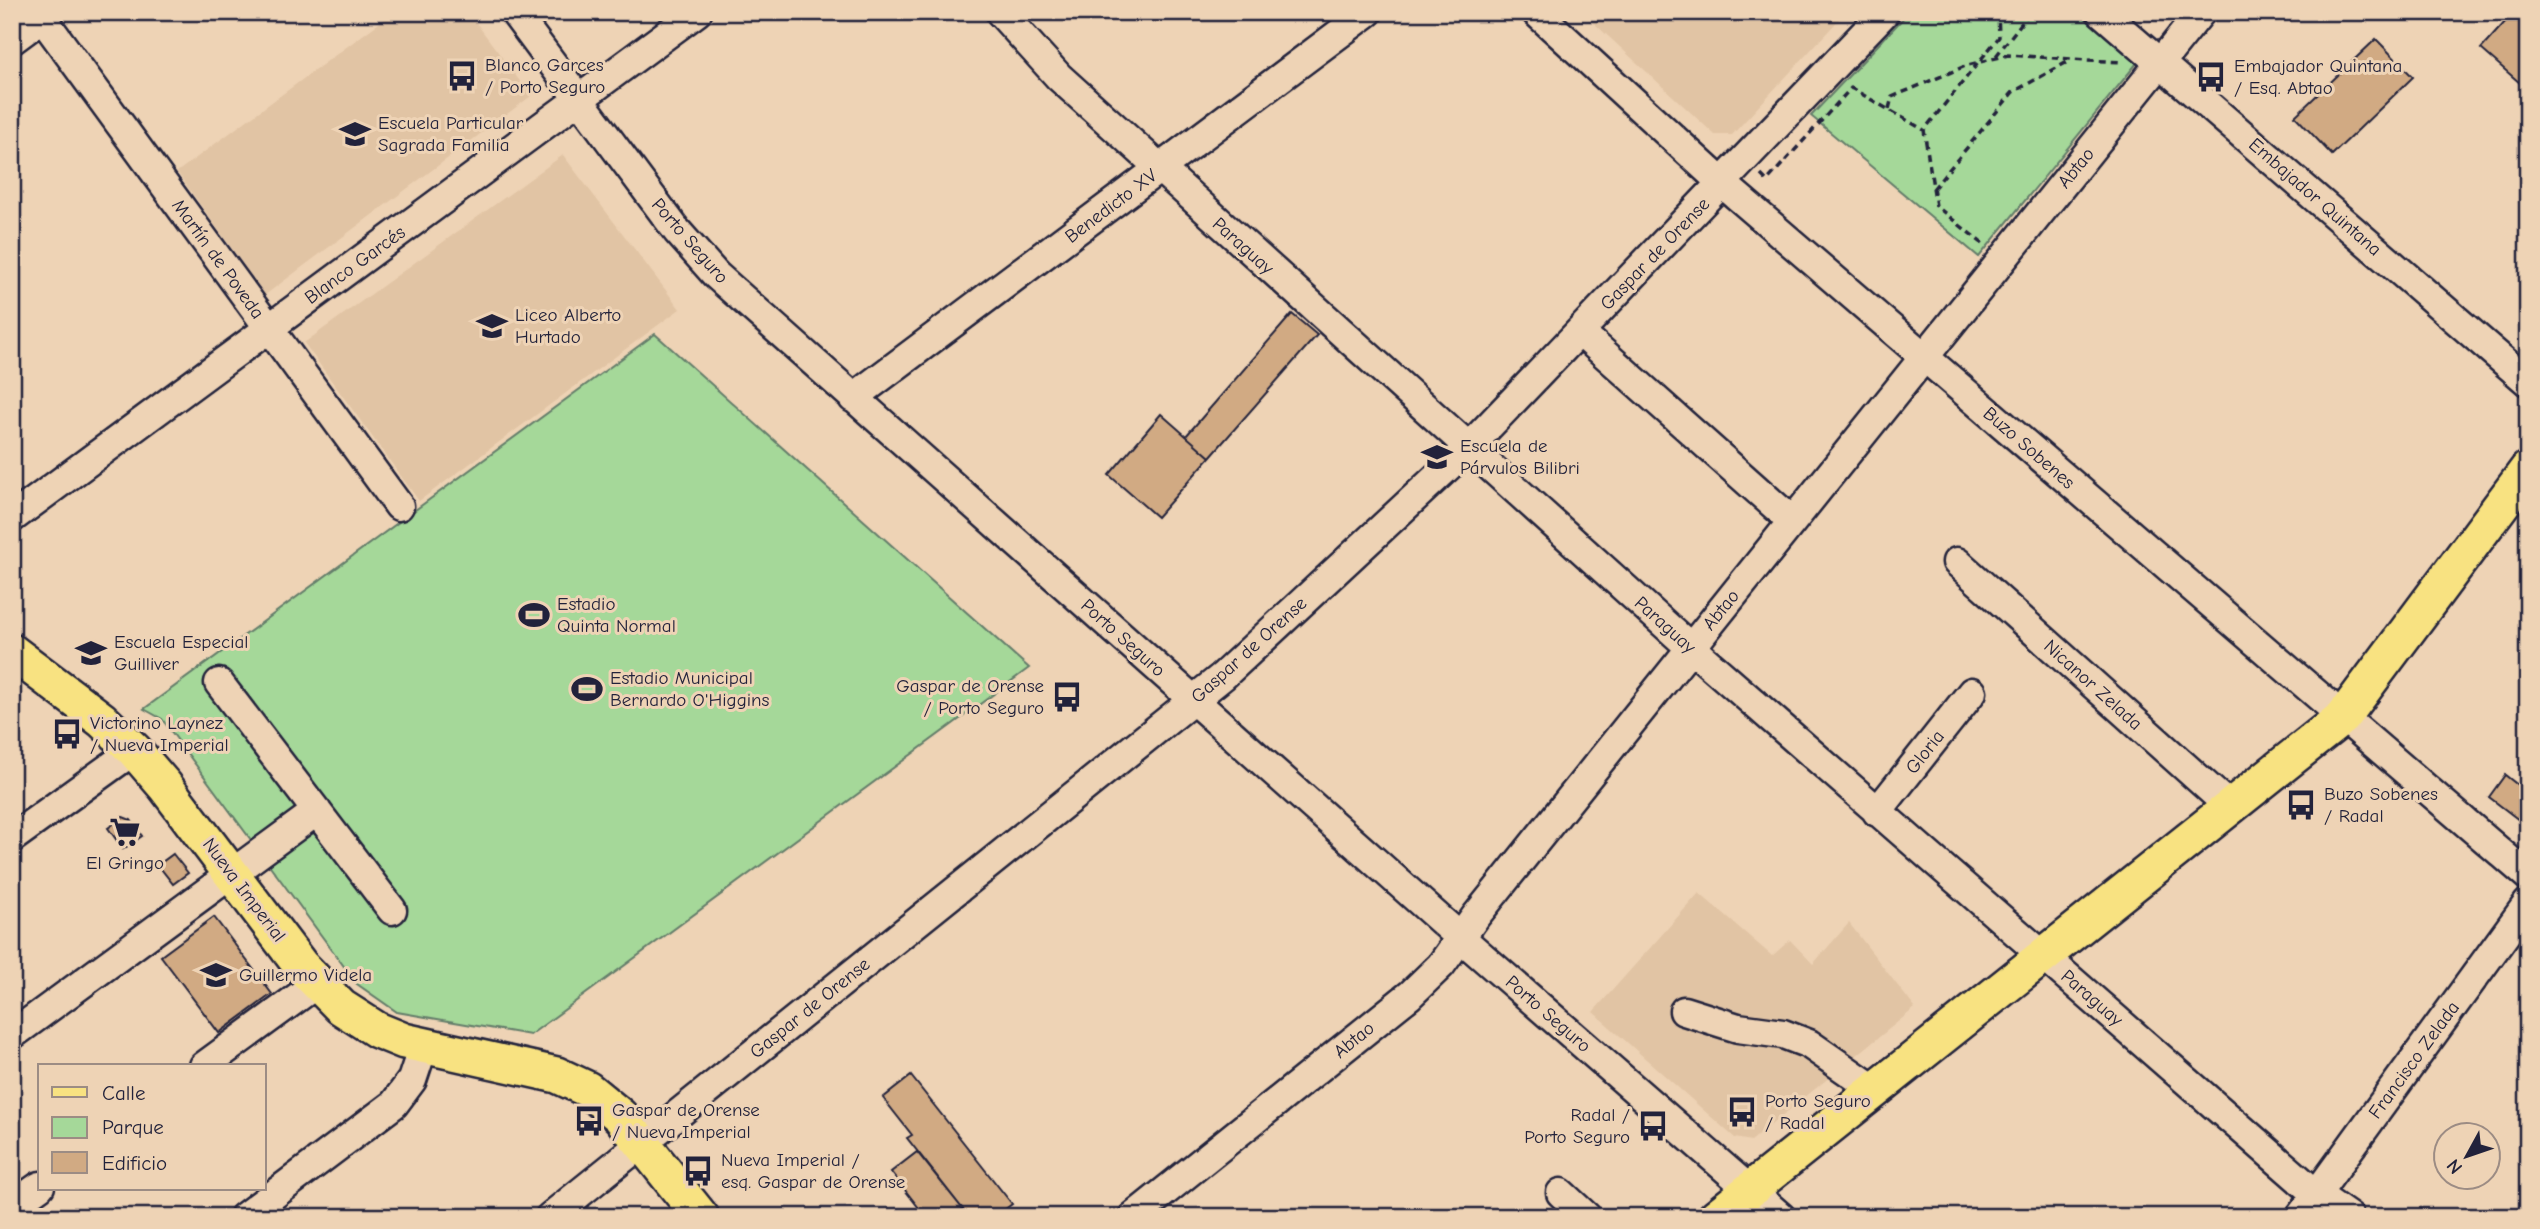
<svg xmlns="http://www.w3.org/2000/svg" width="2540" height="1229" font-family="'Comic Neue',sans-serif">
<rect width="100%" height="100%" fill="#eed3b5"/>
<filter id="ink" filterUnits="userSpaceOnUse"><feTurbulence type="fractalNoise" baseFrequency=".0143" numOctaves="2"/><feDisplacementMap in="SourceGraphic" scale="14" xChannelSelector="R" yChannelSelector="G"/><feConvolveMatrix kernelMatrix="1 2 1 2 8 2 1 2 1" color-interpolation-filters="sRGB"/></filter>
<g filter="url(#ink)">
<path fill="#e1c4a4" d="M394 12H468L531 96 265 295 177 172Z
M1582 12H1846L1732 135H1715Z
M563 155 680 309 419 501 304 343Z
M1699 893 1772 956 1790 940 1813 964 1849 923 1915 1008 1751 1141 1735 1138 1593 1012Z"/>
<path fill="#a5d899" stroke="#647d6a" stroke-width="2" d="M1909 12H2078L2137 63 1979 257 1811 116Z
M655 334 1029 668 530 1035 397 1012 357 984 162 719 144 709Z"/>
<path fill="#d1aa83" stroke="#22223b" stroke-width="2" d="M2514 12H2528V90L2481 49Z
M2376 39 2413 77 2332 155 2295 116Z
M1292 314 1317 335 1210 457 1186 436Z
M1161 414 1210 457 1157 517 1109 475Z
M2528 774V827L2489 797 2505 775 2519 786Z
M123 817 131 820 142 836 123 849 108 828Z
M173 854 188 873 173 884 158 865Z
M214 917 272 994 219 1033 161 956Z
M911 1076 1012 1204 995 1217H969L907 1138 912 1135 883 1098Z
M917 1152 969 1217H926L891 1172Z"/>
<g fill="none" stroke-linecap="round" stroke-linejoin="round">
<g stroke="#22223b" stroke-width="33">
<path id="minor" d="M38 12 399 506
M514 12 677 231 716 275 1461 938 1781 1217
M1000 12 1059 77 1691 648 2316 1194 2349 1217
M1536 12 1722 183 2528 876
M2101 12 2528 382
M12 40 50 12
M1580 332 1792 521
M853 398 1368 12
M12 518 697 12
M1957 562 2230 807
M219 683 392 910
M1877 812 1972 692
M12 838 134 750
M1684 1011 1738 1028 1783 1034 1809 1044 1875 1090
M12 1035 317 811
M204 1066 316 984
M1561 1193 1587 1217
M12 1206 40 1186
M244 1217 394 1104 412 1080 423 1047
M550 1217 1223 676 1467 449 1885 12
M1133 1217 1410 995 1441 965 1476 916 2201 12
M2300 1217 2528 903"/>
</g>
<g stroke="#22223b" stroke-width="40">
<path id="major" d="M12 652 102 720 134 750 165 786 301 966 341 1007 377 1030 404 1041 557 1075 587 1089 620 1116 701 1217
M1716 1217 2343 717 2528 469"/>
</g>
<path stroke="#22223b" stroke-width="3.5" stroke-dasharray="7 5" stroke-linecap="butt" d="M1996 56 2030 12
M1889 109 1892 97 1968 65 2008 55 2121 62
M1761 175 1767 181 1851 88 1924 130
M1933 189 2013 92 2071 60
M1983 244 1936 206 1924 130 1999 37 1998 12"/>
<use href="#minor" stroke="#eed3b5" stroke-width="28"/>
<use href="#major" stroke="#f8e281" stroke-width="35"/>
</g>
</g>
<defs>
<g id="bus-bare" transform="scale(2.415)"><path d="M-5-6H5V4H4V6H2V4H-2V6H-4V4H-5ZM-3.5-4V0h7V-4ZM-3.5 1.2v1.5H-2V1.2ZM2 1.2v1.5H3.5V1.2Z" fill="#22223b" stroke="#eed3b5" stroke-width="2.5" paint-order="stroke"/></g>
<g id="school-bare" transform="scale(2.415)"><path d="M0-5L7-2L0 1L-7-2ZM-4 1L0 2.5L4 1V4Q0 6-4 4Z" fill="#22223b" stroke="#eed3b5" stroke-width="2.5" paint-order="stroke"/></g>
<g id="stadium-bare" transform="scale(2.415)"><path d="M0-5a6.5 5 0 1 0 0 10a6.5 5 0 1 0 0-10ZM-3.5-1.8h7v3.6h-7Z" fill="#22223b" stroke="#eed3b5" stroke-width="2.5" paint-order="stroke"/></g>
<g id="supermarket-bare" transform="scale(2.415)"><path d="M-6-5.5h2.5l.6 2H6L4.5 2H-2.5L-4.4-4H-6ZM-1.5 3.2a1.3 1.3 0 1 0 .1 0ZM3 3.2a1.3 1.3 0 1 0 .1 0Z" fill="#22223b" stroke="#eed3b5" stroke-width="2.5" paint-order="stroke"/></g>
</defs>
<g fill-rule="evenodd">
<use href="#bus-bare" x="462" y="76"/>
<use href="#bus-bare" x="2211" y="77"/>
<use href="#school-bare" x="355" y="134"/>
<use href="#school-bare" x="492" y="326"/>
<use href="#school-bare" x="1437" y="457"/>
<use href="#stadium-bare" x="534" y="615"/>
<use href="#school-bare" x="91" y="653"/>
<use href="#stadium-bare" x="587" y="689"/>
<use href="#bus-bare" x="1067" y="697"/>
<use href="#bus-bare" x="67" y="734"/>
<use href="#bus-bare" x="2301" y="805"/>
<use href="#supermarket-bare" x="125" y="832"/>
<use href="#school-bare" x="216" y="975"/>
<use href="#bus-bare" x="1742" y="1112"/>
<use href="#bus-bare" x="589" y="1121"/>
<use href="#bus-bare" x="1653" y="1126"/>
<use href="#bus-bare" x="698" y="1171"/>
</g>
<g text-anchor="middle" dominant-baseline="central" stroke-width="6" stroke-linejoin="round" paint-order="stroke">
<g font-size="19" fill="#22223b" stroke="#eed3b5" text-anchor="start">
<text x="485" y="65">Blanco Garces<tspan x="485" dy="22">/ Porto Seguro</tspan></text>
<text x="2234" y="66">Embajador Quintana<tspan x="2234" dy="22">/ Esq. Abtao</tspan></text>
<text x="378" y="123">Escuela Particular<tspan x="378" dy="22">Sagrada Familia</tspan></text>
<text x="515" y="315">Liceo Alberto<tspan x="515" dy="22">Hurtado</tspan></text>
<text x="1460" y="446">Escuela de<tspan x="1460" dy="22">Párvulos Bilibri</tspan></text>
<text x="557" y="604">Estadio<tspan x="557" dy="22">Quinta Normal</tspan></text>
<text x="114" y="642">Escuela Especial<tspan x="114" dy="22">Guilliver</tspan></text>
<text x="610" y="678">Estadio Municipal<tspan x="610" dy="22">Bernardo O'Higgins</tspan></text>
<text x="1044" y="686" text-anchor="end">Gaspar de Orense<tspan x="1044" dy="22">/ Porto Seguro</tspan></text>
<text x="90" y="723">Victorino Laynez<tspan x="90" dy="22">/ Nueva Imperial</tspan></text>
<text x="2324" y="794">Buzo Sobenes<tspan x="2324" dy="22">/ Radal</tspan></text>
<text x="125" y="863" text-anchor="middle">El Gringo</text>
<text x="239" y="975">Guillermo Videla</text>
<text x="1765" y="1101">Porto Seguro<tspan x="1765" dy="22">/ Radal</tspan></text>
<text x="612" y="1110">Gaspar de Orense<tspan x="612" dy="22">/ Nueva Imperial</tspan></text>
<text x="1630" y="1115" text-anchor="end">Radal /<tspan x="1630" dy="22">Porto Seguro</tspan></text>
<text x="721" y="1160">Nueva Imperial /<tspan x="721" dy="22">esq. Gaspar de Orense</tspan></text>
</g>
<g font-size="19" fill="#22223b" stroke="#eed3b5">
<text transform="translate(2076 168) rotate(-51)">Abtao</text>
<text transform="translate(2315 197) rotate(41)">Embajador Quintana</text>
<text transform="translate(1111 206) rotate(-37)">Benedicto XV</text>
<text transform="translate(690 241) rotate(49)">Porto Seguro</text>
<text transform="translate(1243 246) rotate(42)">Paraguay</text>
<text transform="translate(1655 254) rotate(-46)">Gaspar de Orense</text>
<text transform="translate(218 259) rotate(54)">Martín de Poveda</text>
<text transform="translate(355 265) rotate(-36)">Blanco Garcés</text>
<text transform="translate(2029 448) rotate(41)">Buzo Sobenes</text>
<text transform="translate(1721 610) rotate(-51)">Abtao</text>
<text transform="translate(1665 625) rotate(42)">Paraguay</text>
<text transform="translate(1123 638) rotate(42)">Porto Seguro</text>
<text transform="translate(1249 650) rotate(-42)">Gaspar de Orense</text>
<text transform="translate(2093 685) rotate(42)">Nicanor Zelada</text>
<text transform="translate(1925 752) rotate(-52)">Gloria</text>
<text transform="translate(244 890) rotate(53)">Nueva Imperial</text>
<text transform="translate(2092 998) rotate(41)">Paraguay</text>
<text transform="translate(810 1008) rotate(-39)">Gaspar de Orense</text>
<text transform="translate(1548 1014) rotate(41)">Porto Seguro</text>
<text transform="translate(1354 1040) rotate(-39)">Abtao</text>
<text transform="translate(2414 1060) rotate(-54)">Francisco Zelada</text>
</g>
</g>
<rect width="2540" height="1229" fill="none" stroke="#eed3b5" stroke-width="42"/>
<rect x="21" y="21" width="2498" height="1187" fill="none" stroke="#22223b" stroke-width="2.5" filter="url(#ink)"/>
<rect x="38" y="1064" width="228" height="126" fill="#eed3b5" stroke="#9c8c84" stroke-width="2"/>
<rect x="52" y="1087" width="35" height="10" fill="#f8e281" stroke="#9c8c84" stroke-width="2"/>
<text x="102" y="1100" font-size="21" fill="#22223b">Calle</text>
<rect x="52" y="1117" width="35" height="21" fill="#a5d899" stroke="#9c8c84" stroke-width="2"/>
<text x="102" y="1134" font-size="21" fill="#22223b">Parque</text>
<rect x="52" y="1152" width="35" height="21" fill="#d1aa83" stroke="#9c8c84" stroke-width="2"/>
<text x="102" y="1170" font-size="21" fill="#22223b">Edificio</text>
<g transform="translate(2467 1156) rotate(230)"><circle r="33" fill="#eed3b5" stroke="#9c8c84" stroke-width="2"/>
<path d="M0-5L12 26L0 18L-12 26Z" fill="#22223b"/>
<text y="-10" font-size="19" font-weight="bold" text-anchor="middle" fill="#22223b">N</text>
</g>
</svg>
